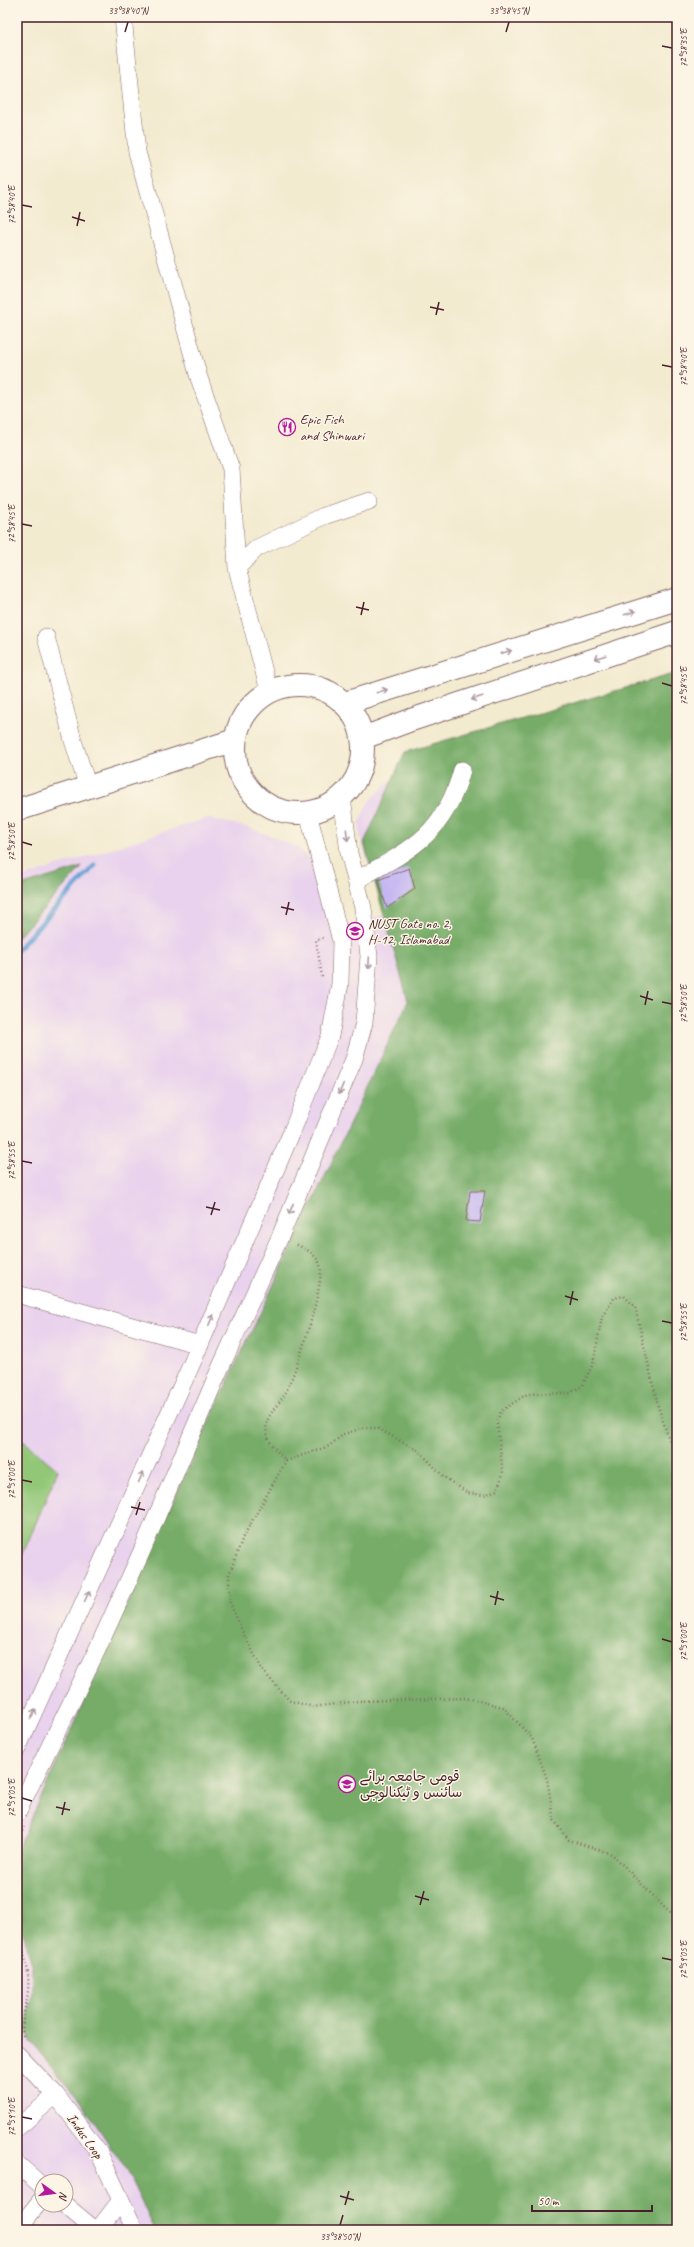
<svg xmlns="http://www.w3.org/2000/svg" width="694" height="2247" font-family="Caveat,'Playpen Sans Arabic',sans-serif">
<rect width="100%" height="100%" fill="#fcf5e5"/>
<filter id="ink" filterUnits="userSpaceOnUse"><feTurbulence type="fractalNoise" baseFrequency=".025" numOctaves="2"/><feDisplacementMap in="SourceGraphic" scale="8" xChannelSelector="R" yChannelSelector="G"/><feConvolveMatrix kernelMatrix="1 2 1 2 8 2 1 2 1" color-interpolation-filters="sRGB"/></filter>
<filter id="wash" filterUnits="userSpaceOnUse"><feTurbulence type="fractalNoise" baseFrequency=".012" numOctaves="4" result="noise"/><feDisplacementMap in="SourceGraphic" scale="16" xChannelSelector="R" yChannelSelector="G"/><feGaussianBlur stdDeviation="0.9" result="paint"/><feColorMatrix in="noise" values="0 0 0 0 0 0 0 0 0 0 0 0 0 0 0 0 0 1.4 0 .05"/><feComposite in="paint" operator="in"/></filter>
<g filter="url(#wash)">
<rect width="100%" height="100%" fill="#f3ebd0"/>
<path fill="#e9d2ed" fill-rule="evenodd" d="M398 772 677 2230H17V879L207 818 247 827 271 836 296 847 313 861 330 930 384 915 360 836 359 823 368 803ZM42 2181H66V2205H42Z"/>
<path fill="#93c778" stroke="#6e7352" d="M17 1436 58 1470 17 1568Z"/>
<path fill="#76ac68" stroke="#60664a" d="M677 673V2230H155L125 2168 79 2099 30 2041 26 2028 32 1994V1966L24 1935 17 1924V1851L208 1423 408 1001 364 843 405 752Z
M82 867 17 938V887Z"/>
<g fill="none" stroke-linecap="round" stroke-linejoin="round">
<path stroke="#659fd5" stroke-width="5" d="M17 950 95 865"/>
</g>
<g id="blocks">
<path fill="#c6b7f2" d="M409 868 415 889 387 908 378 880Z
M470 1191H485L480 1222 466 1221Z"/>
</g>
</g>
<g filter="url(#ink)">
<use href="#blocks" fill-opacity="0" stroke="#856665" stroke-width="1"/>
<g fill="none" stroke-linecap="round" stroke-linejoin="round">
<g stroke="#856665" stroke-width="18">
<path id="minor" d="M123 17 137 152 199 378 231 469 237 568 269 691
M237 568 257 548 324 516 369 501
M46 637 74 744 88 787
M356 880C411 850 445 834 462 770
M17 1294 200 1345
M17 1749 192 1363 291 1134 330 1036 340 984 341 941 308 813
M17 1813 97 1650 141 1553 218 1373 280 1237 354 1059 364 1023 369 956 363 908 349 853 342 796
M17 2054 56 2095 99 2153 135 2230
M17 2128 56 2095
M17 2164 42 2186
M65 2205 95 2230
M17 2230 42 2199
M98 2230 121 2200"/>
</g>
<g stroke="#856665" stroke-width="24">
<path id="major" d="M235 749a64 64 0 1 1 128 0a64 64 0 1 1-128 0Z
M345 703 677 599
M363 738 411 720 677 632
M17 810 235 740"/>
</g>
<path stroke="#856665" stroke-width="2.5" stroke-dasharray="1 3" stroke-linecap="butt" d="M322 977 316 940 323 938
M286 1461C280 1454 269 1444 267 1434 263 1418 276 1408 283 1397 294 1380 326 1282 320 1265 316 1254 305 1248 295 1244
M677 1463 658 1406 635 1307 624 1296 614 1298 602 1317 593 1364 582 1386 570 1393 527 1394 501 1411 497 1422 503 1474 497 1490 484 1495 468 1493 444 1477 419 1451 377 1428H363L344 1434 329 1446 286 1461 243 1537 229 1575 230 1603 244 1635 263 1671 290 1701 313 1707 358 1701 467 1698 503 1707 532 1738 547 1779 554 1820 569 1840 612 1854 677 1920
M17 1842 24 1827
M17 1933C24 1952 30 1970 28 1990 27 2007 19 2022 24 2039"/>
<use href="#minor" stroke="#fff" stroke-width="17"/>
<use href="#major" stroke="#fff" stroke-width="22"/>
</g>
<defs><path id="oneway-shaft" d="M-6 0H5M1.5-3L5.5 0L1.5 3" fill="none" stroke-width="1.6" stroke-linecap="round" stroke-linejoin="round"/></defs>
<g stroke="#ae9aa0">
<use href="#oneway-shaft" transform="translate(630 613) rotate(-17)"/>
<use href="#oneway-shaft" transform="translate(506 652) rotate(-17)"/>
<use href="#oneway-shaft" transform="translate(600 657) rotate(162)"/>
<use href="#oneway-shaft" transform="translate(382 691) rotate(-17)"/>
<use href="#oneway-shaft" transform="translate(477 698) rotate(162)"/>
<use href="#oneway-shaft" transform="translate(347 835) rotate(83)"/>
<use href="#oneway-shaft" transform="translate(369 963) rotate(93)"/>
<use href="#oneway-shaft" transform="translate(341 1089) rotate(113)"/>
<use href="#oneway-shaft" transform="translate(291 1209) rotate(112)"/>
<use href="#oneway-shaft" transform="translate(211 1320) rotate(-67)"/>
<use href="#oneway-shaft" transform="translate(141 1477) rotate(-66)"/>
<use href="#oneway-shaft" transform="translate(87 1596) rotate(-66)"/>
<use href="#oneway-shaft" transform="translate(33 1714) rotate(-65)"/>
</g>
</g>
<path fill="none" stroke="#4a1f2b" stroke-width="1.5" d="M125 32 128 22M506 32 509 22M662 46 672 48M22 205 32 207M72 217 85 221M77 226 80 212M430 307 444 310M436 315 439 302M662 365 672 367M22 524 32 526M356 607 369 610M361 615 364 602M662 683 672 686M22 842 32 845M281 907 294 910M286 915 289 902M640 996 653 1000M662 1002 672 1004M645 1005 648 991M22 1161 32 1163M206 1207 220 1210M211 1215 215 1202M565 1296 578 1300M570 1305 573 1291M662 1321 672 1323M22 1480 32 1482M131 1507 145 1510M136 1515 140 1502M490 1596 504 1600M495 1605 498 1591M662 1639 672 1642M22 1798 32 1801M56 1807 70 1810M62 1815 65 1802M415 1896 429 1900M420 1905 424 1891M662 1958 672 1960M22 2117 32 2119M340 2196 354 2200M345 2205 349 2191M340 2225 343 2215"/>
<defs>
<g id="restaurant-ring" transform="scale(0.9)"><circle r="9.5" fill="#fcf5e5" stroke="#b5179e" stroke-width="1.5"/><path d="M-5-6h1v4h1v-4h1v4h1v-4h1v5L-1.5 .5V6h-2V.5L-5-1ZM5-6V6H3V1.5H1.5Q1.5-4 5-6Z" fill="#b5179e"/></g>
<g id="university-ring" transform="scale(0.9)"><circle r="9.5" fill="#fcf5e5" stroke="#b5179e" stroke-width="1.5"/><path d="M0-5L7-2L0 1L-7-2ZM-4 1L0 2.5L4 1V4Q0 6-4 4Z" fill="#b5179e"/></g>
</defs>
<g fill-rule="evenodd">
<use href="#restaurant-ring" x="287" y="427"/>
<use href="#university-ring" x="355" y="931"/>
<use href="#university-ring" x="347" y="1784"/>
</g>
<g text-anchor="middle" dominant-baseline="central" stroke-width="3" stroke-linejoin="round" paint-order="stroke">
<g font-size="14" fill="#4a1f2b" stroke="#fcf5e5" text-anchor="start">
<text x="300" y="419">Epic Fish<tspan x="300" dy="16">and Shinwari</tspan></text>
<text x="368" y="923">NUST Gate no. 2,<tspan x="368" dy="16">H-12, Islamabad</tspan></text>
<text x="360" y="1776">قومی جامعہ برائے<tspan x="360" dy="16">سائنس و ٹیکنالوجی</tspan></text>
</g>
<g font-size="14" fill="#4a1f2b" stroke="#fcf5e5">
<text transform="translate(85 2136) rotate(55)">Indus Loop</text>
</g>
</g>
<rect width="694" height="2247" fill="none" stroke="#fcf5e5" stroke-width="44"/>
<g transform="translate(54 2193) rotate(104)"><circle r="19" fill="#fcf5e5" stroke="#b59f9b"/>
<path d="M0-3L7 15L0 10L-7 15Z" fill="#b5179e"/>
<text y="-6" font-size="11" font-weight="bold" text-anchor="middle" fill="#4a1f2b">N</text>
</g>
<path d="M532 2205v6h120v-6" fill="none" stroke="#4a1f2b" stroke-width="2"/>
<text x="538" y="2205" font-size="12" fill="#4a1f2b" stroke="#fcf5e5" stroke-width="3" paint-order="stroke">50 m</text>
<rect x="22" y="22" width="650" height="2203" fill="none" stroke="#4a1f2b" stroke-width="1.5"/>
<g font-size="10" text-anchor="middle" fill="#4a1f2b">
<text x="128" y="14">33°38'40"N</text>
<text x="509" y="14">33°38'45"N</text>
<text transform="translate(683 48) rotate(-90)" y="4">72°58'35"E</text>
<text transform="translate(11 205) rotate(-90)" y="4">72°58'40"E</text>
<text transform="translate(683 367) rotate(-90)" y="4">72°58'40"E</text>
<text transform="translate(11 524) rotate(-90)" y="4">72°58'45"E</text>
<text transform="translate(683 686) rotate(-90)" y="4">72°58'45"E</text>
<text transform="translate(11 842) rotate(-90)" y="4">72°58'50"E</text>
<text transform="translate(683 1004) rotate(-90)" y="4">72°58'50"E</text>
<text transform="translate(11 1161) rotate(-90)" y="4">72°58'55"E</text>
<text transform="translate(683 1323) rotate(-90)" y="4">72°58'55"E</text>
<text transform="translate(11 1480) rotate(-90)" y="4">72°59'00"E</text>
<text transform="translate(683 1642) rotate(-90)" y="4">72°59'00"E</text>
<text transform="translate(11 1798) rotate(-90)" y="4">72°59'05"E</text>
<text transform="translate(683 1960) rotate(-90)" y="4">72°59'05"E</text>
<text transform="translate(11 2117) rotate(-90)" y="4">72°59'10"E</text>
<text x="340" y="2240">33°38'50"N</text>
</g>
</svg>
